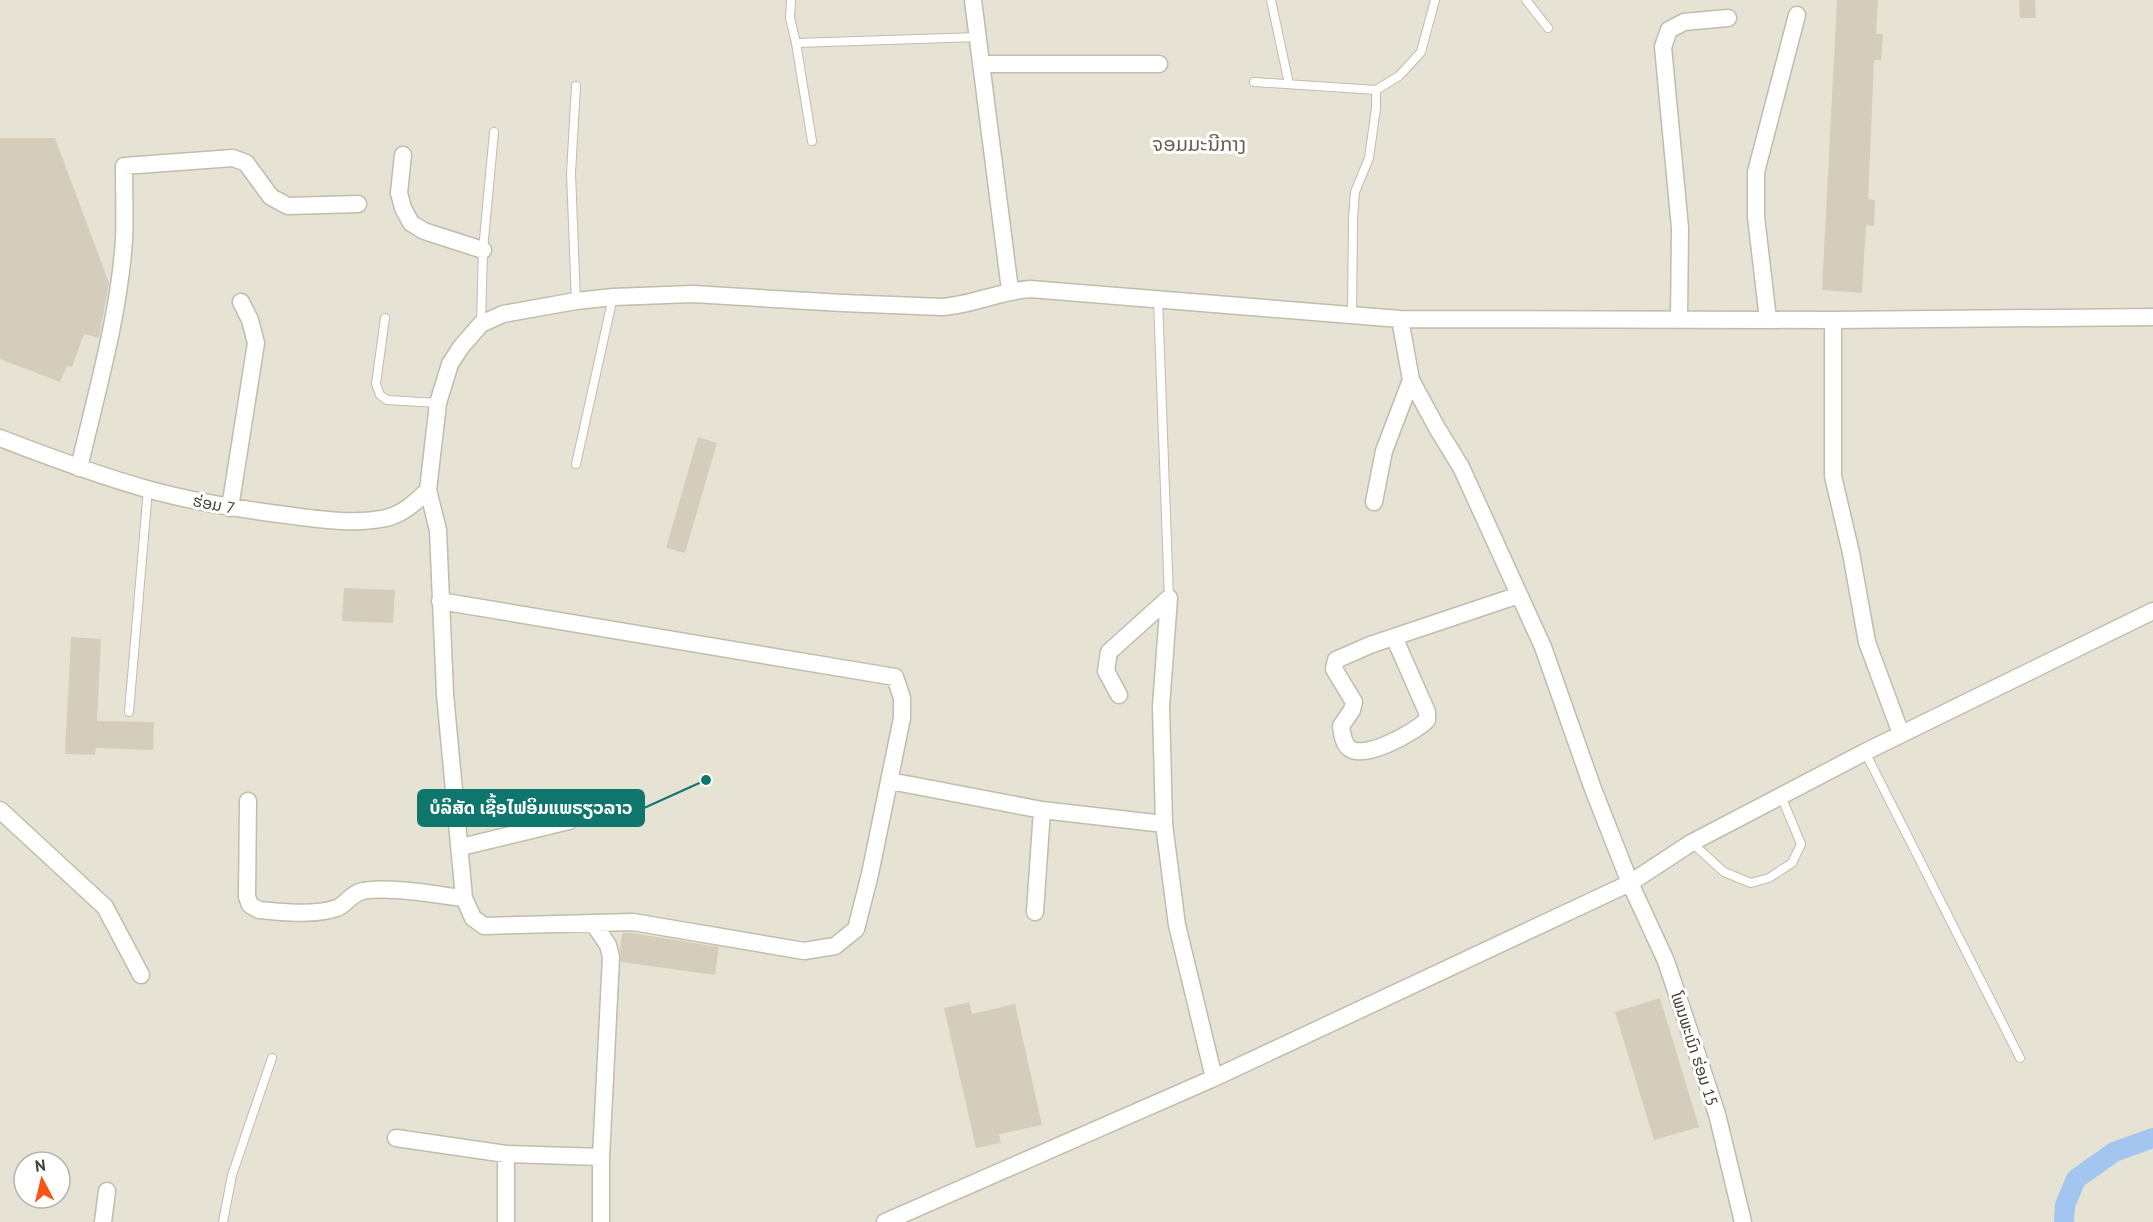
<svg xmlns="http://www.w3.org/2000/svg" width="2153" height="1222" font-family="'PT Sans','Noto Sans Lao',sans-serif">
<rect width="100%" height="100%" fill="#f3f0e6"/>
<path fill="#e7e3d4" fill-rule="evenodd" d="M0 0H2153V1222H0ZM24 1162H60V1198H24Z"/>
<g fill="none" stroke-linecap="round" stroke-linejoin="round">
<path stroke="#a2c6f0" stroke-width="20" d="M2064 1222 2065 1205 2076 1179 2114 1152 2153 1138"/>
</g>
<path fill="#d4cdbb" d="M1837 0H1878L1876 34H1883L1881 60H1874L1868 199 1875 200 1874 226 1866 225 1862 293 1822 290Z
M2019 0H2035L2036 18H2020Z
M0 138H55L109 283 99 338 84 334 72 367 67 366 60 382 0 359Z
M698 437 717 443 685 553 666 548Z
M344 588 395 590 393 623 342 621Z
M71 637 101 639 97 721 154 722 153 750 96 748 95 755 65 754Z
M622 933H632L719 947 715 975 621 962 620 949Z
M1660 998 1699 1127 1654 1140 1615 1012Z
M969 1002 972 1014 1015 1004 1042 1125 999 1134 1001 1143 976 1148 944 1008Z"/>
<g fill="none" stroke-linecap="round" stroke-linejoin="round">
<g stroke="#c1bcab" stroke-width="10">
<path id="lane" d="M791 0 790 18 796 43 979 37
M1271 0 1289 84
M1526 0 1548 28
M796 43 812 141
M1254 82 1376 90 1399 76 1421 52 1435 0
M1158 299 1169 598
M576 301 571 173 576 86
M1352 316 1353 218 1355 192 1369 158 1376 108V90
M385 318 376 384 380 395 387 400 438 403
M481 324 483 250 494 132
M576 464 613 297
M129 712 148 489
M1865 752 2020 1058
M1692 843 1724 872 1751 883 1769 878 1792 863 1801 844 1781 796
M223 1222 232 1175 272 1058"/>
</g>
<g stroke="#c1bcab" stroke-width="19">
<path id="street" d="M973 0 1010 290
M982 64H1159
M403 155 399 193 403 208 411 223 424 231 483 250
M1400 319 1411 380 1437 428 1461 467 1543 647 1593 789 1630 883 1666 961 1717 1114 1743 1222
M1679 319 1680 228 1663 47 1669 30 1684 22 1728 18
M1768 319 1756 217V172L1797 15
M1833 320V476L1851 553 1867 642 1901 734
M0 438C49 457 97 475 147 489 193 502 239 509 286 515 318 519 354 525 386 518 403 514 416 502 428 490
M79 468C96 394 119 316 124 240 125 215 124 191 124 166L233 158 246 163 271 197 288 206 358 204
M1374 502 1384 451 1411 380
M230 508 256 343 250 320 241 302
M1169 598 1161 706 1164 824 1177 925 1214 1078
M440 601 895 677 902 698V718L870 874 856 929 835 946 804 951 633 922 484 926 473 918 464 898 445 694 438 530 428 490 438 403 450 364 461 347 481 324 503 314 576 301 613 297 693 294 842 303 942 307C972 305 1000 291 1030 289L1400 319 1833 320 2153 317
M1394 637 1427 712V720C1415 732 1364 761 1349 748 1343 743 1342 733 1341 726L1352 710 1354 702 1334 669 1336 660 1370 645 1519 595
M1119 695 1106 671 1109 652 1169 598
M890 781 1042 810 1164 824
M248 801 247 897 250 905 259 910C283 912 313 916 337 908 347 904 351 893 363 891 389 886 437 895 464 898
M0 810 105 907 141 975
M461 847 569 821
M1035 912 1042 810
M593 923 608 945 611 957 601 1157V1222
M396 1138 506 1154 601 1157
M506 1154V1222
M103 1222 107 1191
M885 1222 1214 1078 1630 883 1691 843 1865 752 2153 611"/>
</g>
<use href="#lane" stroke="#fff" stroke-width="8"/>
<use href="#street" stroke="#fff" stroke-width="16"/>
</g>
<g text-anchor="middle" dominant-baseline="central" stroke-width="6" stroke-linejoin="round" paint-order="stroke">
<g font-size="16" fill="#454135" stroke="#fff">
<text transform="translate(214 504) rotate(11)">ຮ່ອມ 7</text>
<text transform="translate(1695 1049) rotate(72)">ໂພນພະເນົາ ຮ່ອມ 15</text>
</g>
<g font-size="20" fill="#68604c" stroke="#fff">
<text x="1199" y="144">ຈອມມະນີກາງ</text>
</g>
</g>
<path fill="none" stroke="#0f766e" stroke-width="2" d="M706 780L644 808"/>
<circle fill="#0f766e" stroke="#fff" stroke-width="2" cx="706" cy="780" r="6"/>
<rect fill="#0f766e" stroke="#0f766e" stroke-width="2" x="418" y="790" width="226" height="36" rx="6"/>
<g font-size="18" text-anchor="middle" font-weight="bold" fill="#fff">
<text x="531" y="814">ບໍລິສັດ ເຊື້ອໄຟອິມແພຣຽວລາວ</text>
</g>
<g transform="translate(42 1180) rotate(353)"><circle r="28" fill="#ffffff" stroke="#b5b3ae" stroke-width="1.5"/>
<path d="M0-4.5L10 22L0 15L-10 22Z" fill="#f95516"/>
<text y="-9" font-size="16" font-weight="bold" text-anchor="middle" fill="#454135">N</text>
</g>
</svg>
